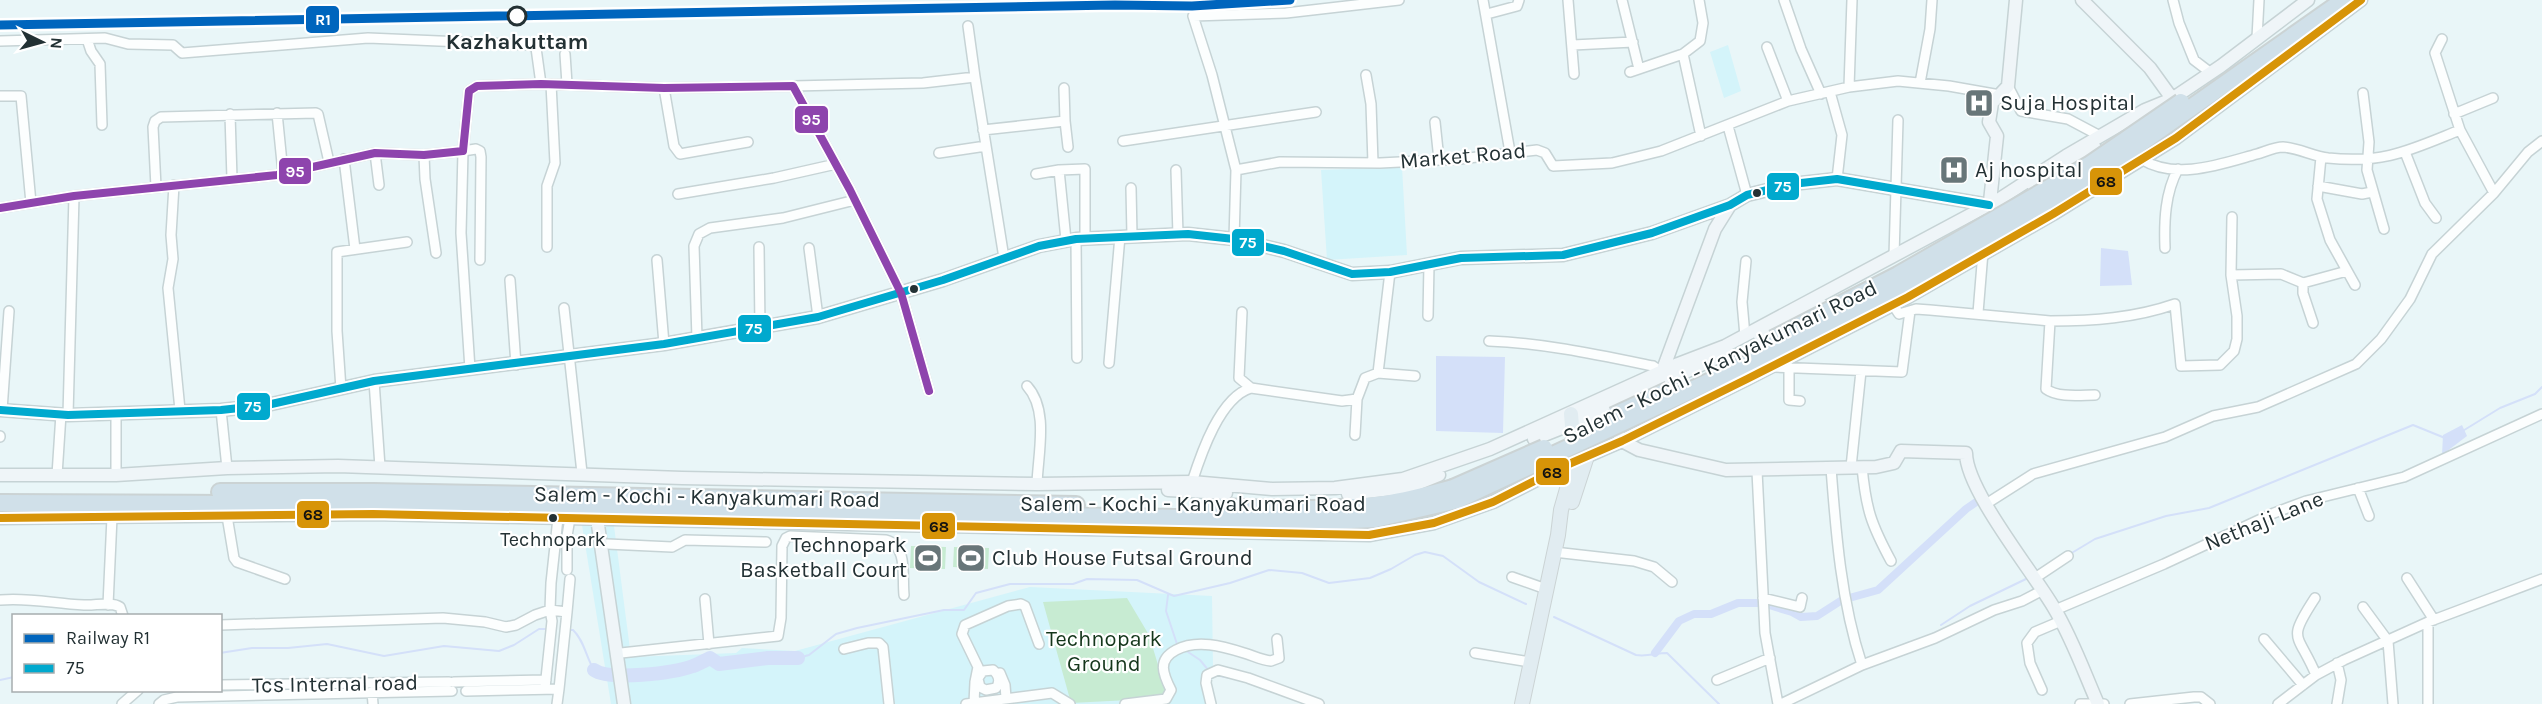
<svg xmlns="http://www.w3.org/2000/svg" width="2542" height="704" font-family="Karla,sans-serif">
<rect width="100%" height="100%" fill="#e9f6f8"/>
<path fill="#d4f4fa" d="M1728 45 1741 91 1724 98 1710 52Z
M1402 167 1407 255 1327 260 1321 170Z
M582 525 614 526 631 657 736 653 742 648 795 651 1030 587 1212 596 1213 669 1210 704H611Z"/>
<path fill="#c7ebd2" d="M911 546 946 547 945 569 910 568Z
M954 547 989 548 988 569 953 567Z
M1127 598 1149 635 1168 698 1071 703 1043 602Z"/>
<path fill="#d4e0f9" d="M2101 248 2128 251 2132 285 2100 286Z
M1436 356 1505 357 1503 433 1436 431Z
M2462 425 2467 436 2442 455 2443 435Z"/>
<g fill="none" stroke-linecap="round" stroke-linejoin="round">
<path stroke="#d4e0f9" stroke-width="2" d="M2461 432 2500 408 2535 394 2542 387
M2070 554 2095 539 2166 516 2209 508 2413 425 2445 438
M1168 595 1166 611 1178 647
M1554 617 1636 655C1647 657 1656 653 1667 653L1719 704
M1941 625 1970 606 2028 578
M568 630H573C584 640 586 657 594 670
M1896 648 1910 642
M1185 650 1200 660 1209 671
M220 653 252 648H288L327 644 384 656 444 646 499 651 514 645 539 629H547
M798 658 809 655 836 634 857 628 944 610H964L976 593 1010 584H1073L1087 579 1137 580 1174 596 1230 583 1269 570 1302 573 1329 583 1370 578 1391 569 1415 555 1425 552 1443 556 1479 582 1526 604
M1215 675 1230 678
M0 680 14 677"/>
<path stroke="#d4e0f9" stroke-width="8" d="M1766 604 1792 612 1801 617 1817 616 1842 600 1878 590 1966 509 1982 498
M1655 653 1679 621 1694 614H1711L1738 603H1759"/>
<path stroke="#d4e0f9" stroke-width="14" d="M594 670C610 681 674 673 693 666 699 664 704 661 710 658L719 664 768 658H798"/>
<g stroke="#c6d3d5" stroke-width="12">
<path id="street" d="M1483 0 1510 152
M1568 0 1574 74
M1622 0 1639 69
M1784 0 1801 49 1821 94
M2173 0 2179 23 2194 60 2211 73
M1487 14 1517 6 1519 0
M968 26 975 77
M2257 38 2259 0
M87 39 91 51 100 64 102 125
M2442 39 2435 53 2460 130
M0 41 105 38 128 44 173 45 182 53 368 38 531 45 536 48 541 84
M1573 45 1633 42
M1767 47 1788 101
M565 54 567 84
M1683 54 1701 136
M1630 72 1683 54 1700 41 1703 23 1699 0
M1366 75 1371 104 1373 163
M1920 83 1930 29 1932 0
M793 86 923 83 975 77 1004 258
M2008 86 2021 111 2068 119 2100 136
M1849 87 1852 0
M664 88 674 146 680 154 748 142
M1830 92 1842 135 1837 179
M2363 93 2369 142 2367 170 2384 229
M0 96H21L31 203
M277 113 283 173
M230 114 232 179
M2454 114 2493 98
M1065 121 1068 147
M1435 122 1439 160
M1728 126 1747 195
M983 130 1065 121 1064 88
M1123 141 1316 112
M2405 152 2425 203 2436 218
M375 153 379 185
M939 153 986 146
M424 155 425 179 436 253
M2321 157 2317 199 2330 240 2355 285
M344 159 355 249
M2141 159C2176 181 2221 164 2257 154 2264 152 2275 147 2283 147 2298 148 2313 156 2328 158 2384 164 2410 150 2460 130L2494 193
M1059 170 1066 240
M1176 170 1178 235
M1236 170 1280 162 1380 163 1460 159 1537 150 1545 153 1553 166 1612 163 1661 151 1788 101 1849 87 1898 81 1949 86 2000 95
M1036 174 1059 170 1085 169V238
M174 185 171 235 173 259 168 288 180 410
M2318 186 2362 194 2372 192
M156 187 153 127 155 121 161 117 316 113 318 114 329 162
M1131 188 1132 236
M678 194 774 178 836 164
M0 208 74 196 277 175 375 153 424 155 463 151 469 91 477 86 541 84 664 88 793 86 850 190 901 293 929 391
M1076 239 1077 358
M1234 239 1236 170 1212 75 1193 16 1286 13 1399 0
M547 247V186L555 163 551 84
M759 247 760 328
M809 248 818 317
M2165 248C2164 221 2165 193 2178 169
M1894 256 1898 120
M657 260 664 344
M2231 275 2281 274 2303 283 2347 271
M510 280 516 365
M2303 283V293L2313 323
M1893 305 1899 314 1916 309 1930 310 2050 321 2046 389C2058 398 2081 395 2095 395
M564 308 582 473
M1242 312 1239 378 1251 388
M1978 313 1983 252
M1428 316 1429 264
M2050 321C2093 321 2135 318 2175 304L2181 366 2220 365 2234 351 2237 339V316L2231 275 2232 217
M1745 336 1742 302 1746 261
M697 338 694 246 699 234 710 228 783 218 855 200
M1489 341C1544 343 1599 355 1653 366L1662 372
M1109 363 1120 236
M1774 367 1902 372 1910 311
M1789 367V400L1800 401
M470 369 461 233 463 151 476 149 480 151 481 157 480 260
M1378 373 1415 376
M374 381 380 467
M1027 386C1049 410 1038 453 1037 484
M341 389 337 331V252L407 242
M2 410 9 311
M221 410 227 468
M68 415 74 196
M1355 435 1357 399
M0 437V436
M1851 467 1861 371
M1862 467C1866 509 1871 524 1891 561
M1831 468C1836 534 1841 601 1862 665
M1757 471 1765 633 1778 704
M57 475 61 414
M116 475V413
M1192 482C1201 454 1220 397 1251 388L1342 401 1357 399 1365 378 1378 373 1390 272
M2358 488 2369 516
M1986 504 2033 474 2165 437 2213 416 2258 407 2356 364 2381 339 2410 299 2432 254 2494 193 2528 152 2542 141
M227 516 234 558 237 562 285 579
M607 544 672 547 685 540 766 542
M1554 552 1634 561 1654 567 1672 582
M567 570V536L570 518
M1512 577 1546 589
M2035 578 2068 556
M2407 578 2434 620
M1763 598 1800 607 1802 598
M2315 598C2286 642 2298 632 2316 675
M705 599 709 644
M0 600C29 597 55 604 84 605 95 606 110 601 120 607L123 616
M108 605 112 517
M2363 607 2388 641 2393 704
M2055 610 2164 564 2274 513 2306 501 2404 477 2542 414
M2428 622V704
M220 625 443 618 485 622 506 627 516 625 535 615 550 610 567 612 570 579
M2264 639 2303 685
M844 649 868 643H879L883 647 889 704
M621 653 778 636 781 618 782 546 786 538 790 536 886 540C908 546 902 575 904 595
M1475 653 1530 662
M1000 673 1005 685 1006 698
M1717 680 1770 658
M454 682 546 680
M975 682 978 667 962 634 965 625 1008 606 1021 604 1025 606 1039 644
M220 685 449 682
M545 688 552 621 550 610 551 583 558 518
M2042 690 2030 663 2027 643 2035 632 2061 621
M466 691 559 689 567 612
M372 692 373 704
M974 703 975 682 983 671 993 670C999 675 1001 681 996 688L986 690 980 687 978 679
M122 704 138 690
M159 704 164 700 177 697 452 691
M557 704 559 689
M966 704 1052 693 1070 704
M1125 704 1166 699 1171 690C1163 674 1157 660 1176 650 1197 639 1222 646 1244 653 1254 656 1261 660 1271 661L1279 658 1277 639
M1211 704 1206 683 1207 675 1218 670 1248 678 1319 704
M1781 704 1862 665 1935 638 1994 610 2022 601 2043 590
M2080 704H2104
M2130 704 2194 697H2201L2210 704
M2278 704 2316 675 2344 660 2428 622 2542 579
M2337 704 2341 680 2337 663"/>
</g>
<g stroke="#c6d3d5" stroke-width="15">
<path id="secondary" d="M2082 0 2150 68 2176 104
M2166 103 2221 66 2308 0
M2034 187 2095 148
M1989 211 1997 136 1989 122 1992 103 2008 86 2016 0
M1760 336 1822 305
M1662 372 1715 229 1730 205
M0 410 68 415 221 410 267 405 374 381 664 344 818 317 943 280 1039 246 1076 239 1188 234 1234 239 1284 251 1352 274 1390 272 1461 258 1563 255 1652 233 1730 205 1747 195 1792 184 1837 179 1989 205
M1620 437 1622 441 1639 450 1726 470 1876 467 1894 463 1901 451 1966 453C1966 490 2033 572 2054 608 2072 638 2084 672 2098 704
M1534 439 1572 424 1729 352
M0 475H116L227 468 338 466 682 478 1037 484 1192 482 1272 489 1335 488 1403 479 1490 449 1678 364 1725 346 1998 200 2066 156 2145 110 2172 99
M1168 490 1226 493
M1348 494 1409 487 1439 475
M0 518 373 514 1369 535 1434 523 1493 502 1562 467 1622 441 1747 379 1908 297 2053 214 2176 138 2361 0
M597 518 624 704"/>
</g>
<g stroke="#cbd3d4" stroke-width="16">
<path id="primary" d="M1572 502 1587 456 1582 431
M1522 704 1558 535 1561 510 1575 461 1571 414"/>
</g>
<g stroke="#cbd3d4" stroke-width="20">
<path id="highway" d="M220 492H374L1076 505
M0 503C442 504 885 512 1327 521L1375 519 1457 500
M1210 507C1265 508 1322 512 1376 505 1403 502 1427 495 1453 488"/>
</g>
<use href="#street" stroke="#fcfefe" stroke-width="9"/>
<use href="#secondary" stroke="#eff5f8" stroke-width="12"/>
<use href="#primary" stroke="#e1ecf1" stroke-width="14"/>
<use href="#highway" stroke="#d0e0e9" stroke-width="16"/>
<g stroke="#cbd3d4" stroke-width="20" stroke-linecap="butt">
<path id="highway-bridge" d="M1773 339 1898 275 2089 165 2181 102
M1613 416 1669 390
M1453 488 1544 448
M1457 500 1747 364 1901 286 2004 228 2094 176 2344 0"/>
</g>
<use href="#highway-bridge" stroke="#d0e0e9" stroke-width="16"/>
<g stroke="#fff" stroke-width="12">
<path id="bus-1" d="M0 410 68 415 221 410 267 405 374 381 664 344 818 317 943 280 1039 246 1076 239 1188 234 1234 239 1284 251 1352 274 1390 272 1461 258 1563 255 1652 233 1730 205 1747 195 1792 184 1837 179 1989 205"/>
</g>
<g stroke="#fff" stroke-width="12">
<path id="bus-2" d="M0 518 373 514 1369 535 1434 523 1493 502 1562 467 1622 441 1747 379 1908 297 2053 214 2176 138 2361 0"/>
</g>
<g stroke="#fff" stroke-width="12">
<path id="bus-3" d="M0 208 74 196 277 175 375 153 424 155 463 151 469 91 477 86 541 84 664 88 793 86 850 190 901 293 929 391"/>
</g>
<use href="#bus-1" stroke="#00a9ce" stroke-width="8"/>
<use href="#bus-2" stroke="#d79408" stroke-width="8"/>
<use href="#bus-3" stroke="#8e44ad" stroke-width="8"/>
<g stroke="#fff" stroke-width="14">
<path id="rail-1" d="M0 25 1115 5 1192 6 1290 0"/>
</g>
<use href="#rail-1" stroke="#0065bd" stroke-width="9"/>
</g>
<defs>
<g id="hospital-square" transform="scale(1.5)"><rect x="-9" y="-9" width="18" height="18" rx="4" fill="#687679" stroke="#fff"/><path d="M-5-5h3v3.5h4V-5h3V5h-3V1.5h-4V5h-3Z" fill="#fff"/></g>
<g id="stadium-square" transform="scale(1.5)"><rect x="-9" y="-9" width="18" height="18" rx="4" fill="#687679" stroke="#fff"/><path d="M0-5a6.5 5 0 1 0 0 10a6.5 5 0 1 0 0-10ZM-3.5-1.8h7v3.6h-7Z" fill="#fff"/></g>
</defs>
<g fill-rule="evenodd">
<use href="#hospital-square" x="1979" y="103"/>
<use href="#hospital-square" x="1954" y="170"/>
<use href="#stadium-square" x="928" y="558"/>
<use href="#stadium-square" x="971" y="558"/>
</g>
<circle fill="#fff" stroke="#233134" stroke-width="3" cx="517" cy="16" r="9"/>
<g fill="#233134" stroke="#fff" stroke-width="2">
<circle cx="1757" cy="193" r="5"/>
<circle cx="914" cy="289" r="5"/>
<circle cx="553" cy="518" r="5"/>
</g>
<g text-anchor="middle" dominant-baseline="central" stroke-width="4.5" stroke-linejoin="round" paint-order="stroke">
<g font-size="20" fill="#233134" stroke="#fff">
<text x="553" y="539">Technopark</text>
</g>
<g font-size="22" font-weight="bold" fill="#233134" stroke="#fff">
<text x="517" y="42">Kazhakuttam</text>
</g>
<g font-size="22" fill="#233134" stroke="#fff" text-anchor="start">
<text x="2000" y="103">Suja Hospital</text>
<text x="1975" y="170">Aj hospital</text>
<text x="907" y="545" text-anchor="end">Technopark<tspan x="907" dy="25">Basketball Court</tspan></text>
<text x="992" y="558">Club House Futsal Ground</text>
</g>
<g font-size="22" fill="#233134" stroke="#fff">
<text transform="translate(1463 156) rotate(-5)">Market Road</text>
<text transform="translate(1720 362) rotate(-26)">Salem - Kochi - Kanyakumari Road</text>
<text transform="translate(707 497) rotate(1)">Salem - Kochi - Kanyakumari Road</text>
<text x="1193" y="504">Salem - Kochi - Kanyakumari Road</text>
<text transform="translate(2264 521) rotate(-22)">Nethaji Lane</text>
<text transform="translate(335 684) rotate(-1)">Tcs Internal road</text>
</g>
<g font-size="22" fill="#14361b" stroke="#fff">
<text x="1104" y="639">Technopark<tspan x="1104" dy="25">Ground</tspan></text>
</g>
</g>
<g stroke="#fff" stroke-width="2">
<rect x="305" y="5" width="35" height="29" rx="6" fill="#0065bd"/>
<rect x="794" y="105" width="35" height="29" rx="6" fill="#8e44ad"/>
<rect x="278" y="157" width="34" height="28" rx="6" fill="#8e44ad"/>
<rect x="2089" y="167" width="34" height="29" rx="6" fill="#d79408"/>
<rect x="1766" y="172" width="34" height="29" rx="6" fill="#00a9ce"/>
<rect x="1231" y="228" width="34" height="29" rx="6" fill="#00a9ce"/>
<rect x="737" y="314" width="35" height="29" rx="6" fill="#00a9ce"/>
<rect x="236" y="392" width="35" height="29" rx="6" fill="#00a9ce"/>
<rect x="1535" y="457" width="35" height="29" rx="6" fill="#d79408"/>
<rect x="296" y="500" width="34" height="29" rx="6" fill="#d79408"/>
<rect x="921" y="512" width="35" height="28" rx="6" fill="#d79408"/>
</g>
<g font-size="16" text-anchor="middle" font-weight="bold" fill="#fff">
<text x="323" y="25">R1</text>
<text x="811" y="125">95</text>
<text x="295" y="177">95</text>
<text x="1783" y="192">75</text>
<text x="1248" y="248">75</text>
<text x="754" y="334">75</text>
<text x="253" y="412">75</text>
</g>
<g font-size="16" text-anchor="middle" font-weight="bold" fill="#111">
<text x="2106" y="187">68</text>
<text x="1552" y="478">68</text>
<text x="313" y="520">68</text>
<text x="939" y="532">68</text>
</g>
<rect x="12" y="614" width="210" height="78" fill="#ffffff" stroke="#a7adae" stroke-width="1.5"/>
<rect x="24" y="634" width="30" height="9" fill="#0065bd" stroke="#a7adae" stroke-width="1.5"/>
<text x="66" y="644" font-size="18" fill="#233134">Railway R1</text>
<rect x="24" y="664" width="30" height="9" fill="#00a9ce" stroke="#a7adae" stroke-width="1.5"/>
<text x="66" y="674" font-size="18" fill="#233134">75</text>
<g transform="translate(42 42) rotate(95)" stroke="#ffffff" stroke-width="4.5" paint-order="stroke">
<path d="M0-4.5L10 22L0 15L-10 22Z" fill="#233134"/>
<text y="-9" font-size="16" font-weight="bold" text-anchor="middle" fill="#233134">N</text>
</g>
</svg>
